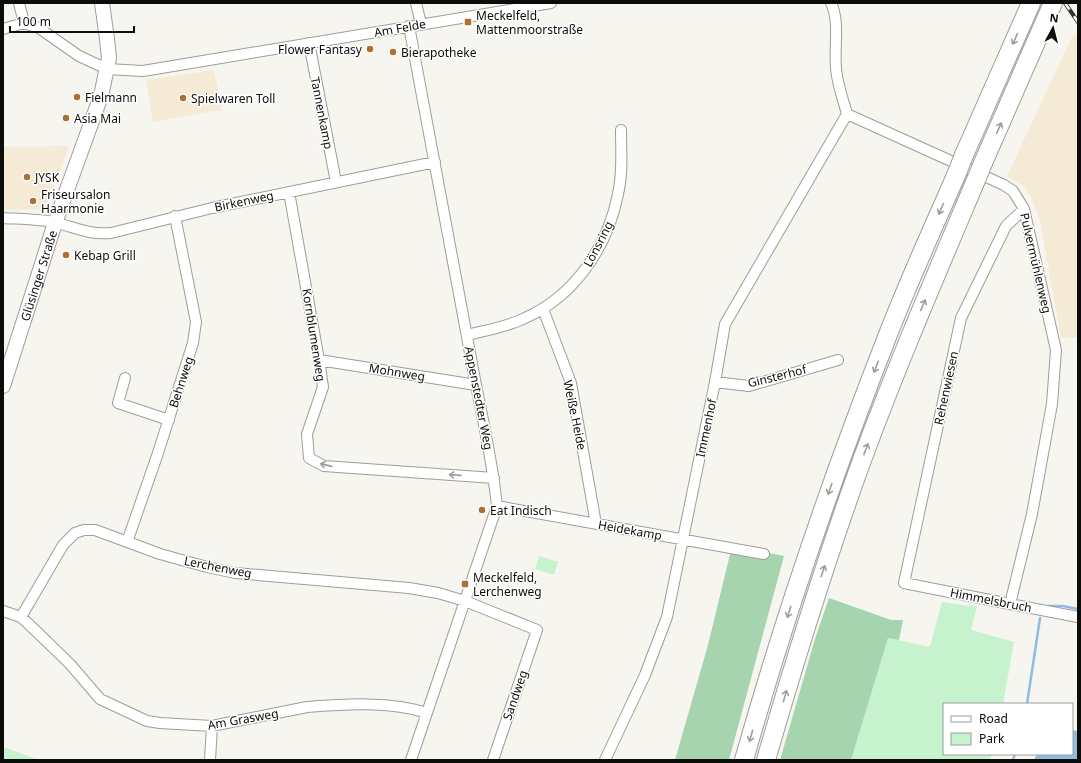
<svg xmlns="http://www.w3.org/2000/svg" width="1081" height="763" font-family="'Noto Sans',sans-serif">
<rect width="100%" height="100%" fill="#f6f5ef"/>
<path fill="#f4ead5" d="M1078 34V337L1061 338 1040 221 1033 201 1025 187 1007 176 1072 37Z
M214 70 222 110 153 122 146 80Z
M69 146 46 209 3 210V147Z"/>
<path fill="#c6f2ce" d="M539 556 558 562 554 575 535 569Z
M942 602 977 607 971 630 1014 642 1003 704H944V754H992L990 760H851L888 638 930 647Z
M3 747 39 760H3Z"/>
<path fill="#a5d4ae" d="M732 546 784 556 729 760H675L708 645Z
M829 598 891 620H903L899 640 888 638 851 760H780L815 639Z"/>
<path fill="#90bce3" d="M1072 730 1078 731V760H1034L1037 754H1072Z"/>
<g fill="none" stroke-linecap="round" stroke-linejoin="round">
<path stroke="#90bce3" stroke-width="2.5" d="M1049 606H1063L1078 609
M1027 704 1040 618
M1013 760 1015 754"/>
<g stroke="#9e9d98" stroke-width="12">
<path id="minor" d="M19 3 24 23
M416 3 421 24
M831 3C840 22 834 47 836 68 837 84 843 99 847 114L1004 185 1013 191 1024 209 1056 350 1052 404 1032 514 1010 604
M409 26 476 385C484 425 493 465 497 506L411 760
M3 29 24 23 39 28 79 56 107 69 143 71 551 3
M309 43 336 182
M289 192 319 360 323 387 307 434 309 458 324 466 494 478
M1024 209 1006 226 961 318 904 583 1010 604 1078 617
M3 218C20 219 36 219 53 222 75 227 87 235 111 233L212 208 435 162
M543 309 571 383 596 524
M467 335C487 330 507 327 525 318 575 296 608 246 618 194 623 173 621 151 621 130
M319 360 476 385
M125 378 118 403 169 420
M715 382 749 386 838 360
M497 506 764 554
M127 542 157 456 193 343 196 322 175 216
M3 611 21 617 37 632 70 664 100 699 147 721 160 723 212 726 307 707C345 704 391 701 427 713
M21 617 63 545 75 533 84 530H95L160 554 207 567 235 573 409 588 438 593 465 601 537 630 493 760
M210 760 212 726
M605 760 645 675 667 617 715 382 725 324 847 114"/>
</g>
<g stroke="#9e9d98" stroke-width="16">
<g id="secondary">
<path id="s1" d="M3 386 55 223 101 96 109 58 107 39 102 3"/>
</g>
</g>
<g stroke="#9e9d98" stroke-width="20">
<path id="motorway" d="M964 155 1031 3
M983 163 1053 3
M744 760C785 615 834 472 889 332 910 278 934 226 957 173
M766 760C794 663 824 566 858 471 894 372 935 277 976 180"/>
</g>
<use href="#minor" stroke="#fff" stroke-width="10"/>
<use href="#secondary" stroke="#fff" stroke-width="14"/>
<use href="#motorway" stroke="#fff" stroke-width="18"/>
<g stroke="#333331" stroke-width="4">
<path id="rail" d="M1065 3 1078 22"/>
</g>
<use href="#rail" stroke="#fff" stroke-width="2.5" stroke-dasharray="8" stroke-linecap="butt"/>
<g stroke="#9e9d98" stroke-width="20" stroke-linecap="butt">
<path id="motorway-bridge" d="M957 173 964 155
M976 180 983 163"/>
</g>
<use href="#motorway-bridge" stroke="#fff" stroke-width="18"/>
</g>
<defs><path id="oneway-shaft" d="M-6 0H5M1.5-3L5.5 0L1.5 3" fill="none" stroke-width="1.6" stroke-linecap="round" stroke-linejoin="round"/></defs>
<g stroke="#9e9e9d">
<use href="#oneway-shaft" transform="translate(1015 39) rotate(114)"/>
<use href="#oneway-shaft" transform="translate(999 128) rotate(-66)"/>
<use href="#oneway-shaft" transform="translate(941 209) rotate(113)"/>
<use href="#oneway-shaft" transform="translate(923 305) rotate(-67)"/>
<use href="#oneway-shaft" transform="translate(876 367) rotate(111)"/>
<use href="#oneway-shaft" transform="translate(866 449) rotate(-69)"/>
<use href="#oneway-shaft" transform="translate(326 465) rotate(-167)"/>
<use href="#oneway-shaft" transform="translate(455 475) rotate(-176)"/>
<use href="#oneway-shaft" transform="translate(830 489) rotate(109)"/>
<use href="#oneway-shaft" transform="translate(823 571) rotate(-72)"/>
<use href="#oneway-shaft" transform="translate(789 612) rotate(108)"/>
<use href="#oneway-shaft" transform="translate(785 696) rotate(-74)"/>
<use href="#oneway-shaft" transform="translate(751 736) rotate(106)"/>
</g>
<g fill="#ad6f34" stroke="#fff" stroke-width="1.5">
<rect x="464" y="18" width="8" height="8" rx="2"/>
<circle cx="370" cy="49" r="4"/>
<circle cx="393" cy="52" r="4"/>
<circle cx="77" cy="97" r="4"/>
<circle cx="183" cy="98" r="4"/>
<circle cx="66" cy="118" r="4"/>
<circle cx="27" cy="177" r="4"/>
<circle cx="33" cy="201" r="4"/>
<circle cx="66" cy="255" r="4"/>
<circle cx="482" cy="510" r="4"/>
<rect x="461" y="580" width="8" height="8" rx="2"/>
</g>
<g text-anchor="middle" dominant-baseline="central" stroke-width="3" stroke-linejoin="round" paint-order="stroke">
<g font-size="12" fill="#0c0c0a" stroke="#fff" text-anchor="start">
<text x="476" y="15">Meckelfeld,<tspan x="476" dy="14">Mattenmoorstraße</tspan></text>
<text x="362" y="49" text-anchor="end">Flower Fantasy</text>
<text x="401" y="52">Bierapotheke</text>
<text x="85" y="97">Fielmann</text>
<text x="191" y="98">Spielwaren Toll</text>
<text x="74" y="118">Asia Mai</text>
<text x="35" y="177">JYSK</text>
<text x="41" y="194">Friseursalon<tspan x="41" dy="14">Haarmonie</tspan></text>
<text x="74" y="255">Kebap Grill</text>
<text x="490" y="510">Eat Indisch</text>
<text x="473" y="577">Meckelfeld,<tspan x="473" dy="14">Lerchenweg</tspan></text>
</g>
<g font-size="12" fill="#0c0c0a" stroke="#fff">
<text transform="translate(400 28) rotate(-10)">Am Felde</text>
<text transform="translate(322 113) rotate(79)">Tannenkamp</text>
<text transform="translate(244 201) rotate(-12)">Birkenweg</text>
<text transform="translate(598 244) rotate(-63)">Lönsring</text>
<text transform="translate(1036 263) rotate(77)">Pulvermühlenweg</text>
<text stroke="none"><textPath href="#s1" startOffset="116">Glüsinger Straße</textPath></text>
<text transform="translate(314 335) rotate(81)">Kornblumenweg</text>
<text transform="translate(397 372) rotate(9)">Mohnweg</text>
<text transform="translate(777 376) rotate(-14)">Ginsterhof</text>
<text transform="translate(181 382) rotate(-72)">Behnweg</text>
<text transform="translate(946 388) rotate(-78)">Rehenwiesen</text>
<text transform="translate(479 398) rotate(79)">Appenstedter Weg</text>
<text transform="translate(575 415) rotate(78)">Weiße Heide</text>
<text transform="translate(706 428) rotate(-78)">Immenhof</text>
<text transform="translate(630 530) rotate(10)">Heidekamp</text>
<text transform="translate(218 567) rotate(11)">Lerchenweg</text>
<text transform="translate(991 600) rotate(11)">Himmelsbruch</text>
<text transform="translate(515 695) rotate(-71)">Sandweg</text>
<text transform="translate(243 719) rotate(-10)">Am Grasweg</text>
</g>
</g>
<rect width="1081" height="763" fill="none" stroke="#0c0c0a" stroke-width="8"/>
<rect x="943" y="703" width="130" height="52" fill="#ffffff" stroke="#9e9e9d"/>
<rect x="951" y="716" width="20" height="6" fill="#ffffff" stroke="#9e9e9d"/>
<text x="979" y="723" font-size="12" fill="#0c0c0a">Road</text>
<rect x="951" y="733" width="20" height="12" fill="#c6f2ce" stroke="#9e9e9d"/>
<text x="979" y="743" font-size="12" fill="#0c0c0a">Park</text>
<g transform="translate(1053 28) rotate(7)" stroke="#ffffff" stroke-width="3" paint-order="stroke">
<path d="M0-3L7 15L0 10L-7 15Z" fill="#0c0c0a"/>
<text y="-6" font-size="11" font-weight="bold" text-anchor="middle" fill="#0c0c0a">N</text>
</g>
<path d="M10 26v6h124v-6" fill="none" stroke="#0c0c0a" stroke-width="2"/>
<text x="16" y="26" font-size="12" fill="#0c0c0a" stroke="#ffffff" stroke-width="3" paint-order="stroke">100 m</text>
</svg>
